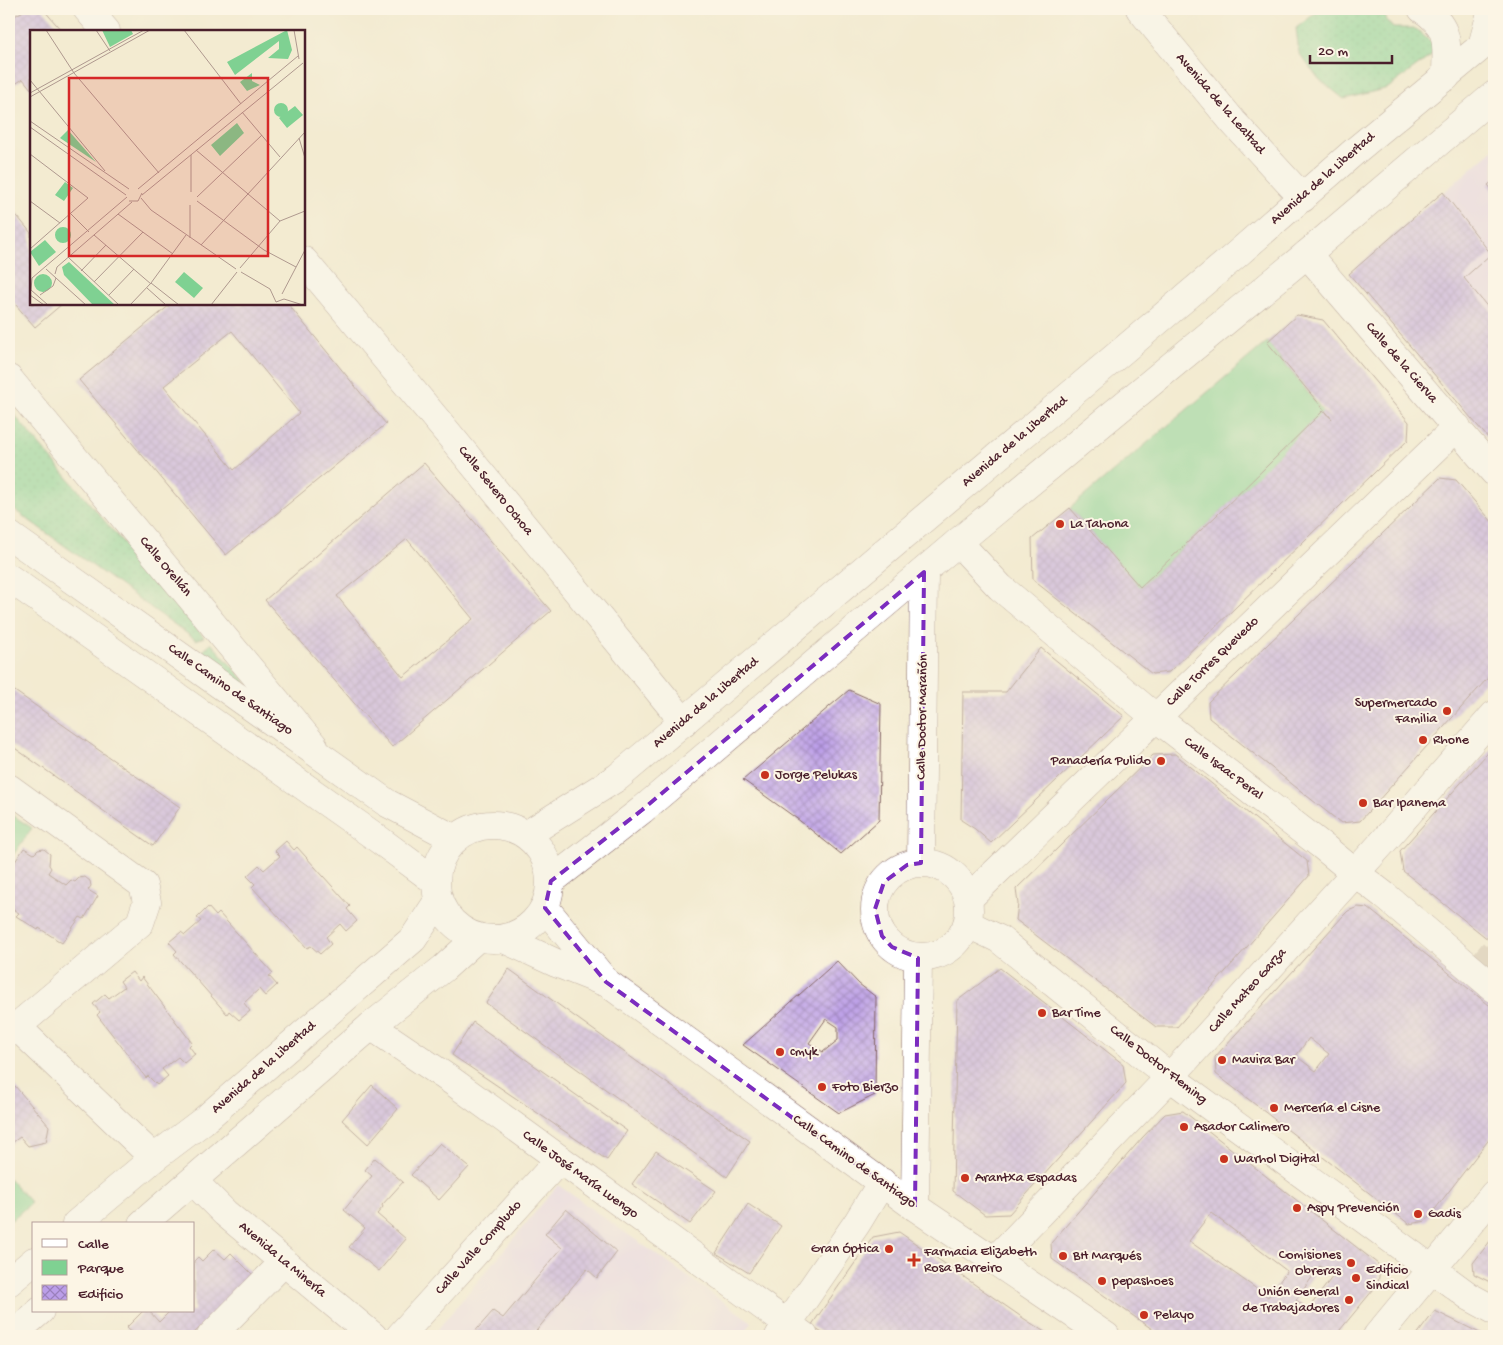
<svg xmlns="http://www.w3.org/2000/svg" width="1503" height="1345" font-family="'Gochi Hand',sans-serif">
<defs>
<pattern id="garden-dots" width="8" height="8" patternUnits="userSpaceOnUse" patternTransform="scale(1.25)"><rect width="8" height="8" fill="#7fd192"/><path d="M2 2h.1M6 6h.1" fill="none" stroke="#6fb37e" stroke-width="1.8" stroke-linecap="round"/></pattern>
<pattern id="building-cross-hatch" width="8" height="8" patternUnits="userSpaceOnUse" patternTransform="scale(1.25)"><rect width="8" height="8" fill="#bb9ee8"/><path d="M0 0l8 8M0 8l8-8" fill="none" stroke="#9a80bc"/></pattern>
</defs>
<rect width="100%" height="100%" fill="#fcf5e5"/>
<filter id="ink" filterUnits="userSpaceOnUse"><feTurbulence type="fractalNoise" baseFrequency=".02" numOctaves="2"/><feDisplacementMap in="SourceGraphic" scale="10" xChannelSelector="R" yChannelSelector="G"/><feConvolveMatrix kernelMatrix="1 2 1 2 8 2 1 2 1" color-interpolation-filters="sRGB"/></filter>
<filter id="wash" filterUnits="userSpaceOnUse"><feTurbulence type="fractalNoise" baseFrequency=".0096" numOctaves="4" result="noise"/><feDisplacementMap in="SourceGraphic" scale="20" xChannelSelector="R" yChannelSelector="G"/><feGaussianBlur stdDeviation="1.12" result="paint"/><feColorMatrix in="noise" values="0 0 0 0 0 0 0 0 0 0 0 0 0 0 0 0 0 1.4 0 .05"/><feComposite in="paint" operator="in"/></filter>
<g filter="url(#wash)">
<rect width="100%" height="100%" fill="#f3ebd1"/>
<path fill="#e6d2f0" d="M1494 149V445L1349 274Z
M558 1185 752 1322 743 1336H432Z"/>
<path fill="#7fd192" stroke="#64785e" d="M1267 342 1323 411 1216 516 1140 587 1070 508Z
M9 813 32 828 9 861Z
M9 1178 31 1203 9 1222Z"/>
<path fill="url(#garden-dots)" stroke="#64785e" d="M1321 9H1383L1386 20 1393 28H1414L1440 49 1388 88 1344 99 1319 79 1299 53 1296 28Z
M9 409 204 637 196 640 9 506Z
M211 643 246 682 243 685 200 654Z"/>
<g id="blocks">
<path fill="url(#building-cross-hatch)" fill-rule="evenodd" d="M27 9H43L62 31H31V89L23 79 9 88V19Z
M1494 180V192L1488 185Z
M1443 192 1491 254 1464 278 1494 315V445L1349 274Z
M9 206 31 233V304H62L35 327 9 297Z
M171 304H288L386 424 226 555 79 380ZM232 331 299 413 234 470 164 386Z
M1297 315 1323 320 1409 422 1408 440 1169 672 1152 674 1033 580 1032 539 1070 508 1140 587 1216 516 1323 411 1332 419 1267 342Z
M424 463 551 611 392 747 265 600ZM407 539 473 619 403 677 337 596Z
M1440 478 1456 480 1494 524V671L1360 821 1341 823 1209 718 1208 702Z
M1041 648 1124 716 991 843 975 829 961 820 963 692H1006Z
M9 687 180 807 153 846 9 744Z
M849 690 881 704 879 820 841 854 800 821 743 780Z
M1494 746V846L1491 849 1494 852V944L1403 871 1400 851Z
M1175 754 1307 861 1309 876 1177 1027H1156L1016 920 1018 904 1016 889 1153 755Z
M286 841 294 850 297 847 350 906 347 909 357 921 346 931 340 924 326 937 331 944 320 954 311 946 307 948 252 887 255 884 247 876 259 865 264 870 280 856 275 851Z
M24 848 34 854 38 850 44 849 50 854 49 865 51 868 48 873 66 885 71 880 75 882 79 878 85 877 90 881 91 886 88 890 98 896 84 919 80 917 62 943 39 928 38 930 16 916 19 913 9 907V878L13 872 9 871Z
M208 907 216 916 219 913 273 973 269 976 277 985 265 996 259 989 244 1003 250 1011 239 1020 229 1011 227 1014 174 954 177 951 169 942 181 932 185 935 201 921 197 918Z
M1358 907 1368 908 1494 1009V1133L1426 1221 1409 1224 1216 1074 1215 1057 1344 915 1348 911ZM1309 1038 1329 1054 1316 1071 1296 1056Z
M837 961 859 984 876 997 875 1095 839 1113 743 1045ZM826 1019 838 1027V1040L823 1052 809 1043Z
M1000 968 1123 1064 1126 1083 1009 1214 985 1215 953 1191 957 1001Z
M509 969 664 1081 750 1141 727 1177 486 1003Z
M132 972 139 981 142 977 192 1043 189 1046 195 1054 184 1063 178 1057 162 1069 168 1076 157 1085 148 1076 146 1078 97 1015 100 1012 93 1004 105 994 109 998 124 987 120 981Z
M473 1022 627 1131 607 1160 452 1055Z
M372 1085 398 1109 368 1144 342 1120Z
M15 1086 49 1126 46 1142 28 1146 20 1137 9 1145V1091Z
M1183 1111 1378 1264 1380 1269 1378 1284 1335 1336H1162L1052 1259 1051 1243 1142 1138 1165 1114ZM1211 1213 1287 1271 1268 1297 1189 1241ZM1320 1266 1333 1276 1308 1309 1296 1300Z
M440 1143 469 1167 439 1200 411 1175Z
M656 1151 716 1191 690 1224 632 1184Z
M375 1158 403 1182 382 1205 383 1207 377 1214 406 1239 379 1271 349 1247 365 1228 344 1210 372 1176 365 1170Z
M748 1204 781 1226 749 1273 716 1253Z
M566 1209 617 1252 597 1278 587 1269 532 1336H471L493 1311 503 1318 562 1248 545 1234Z
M899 1232 1023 1318 1051 1336H827L811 1326 873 1237Z
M1494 1236V1284L1474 1274 1473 1263Z
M214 1249 225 1259 231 1253 254 1276 191 1336H135L126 1328 143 1311H149L159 1322 170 1311H194V1261L198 1257 202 1261Z
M1435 1311 1486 1336H1416Z"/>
</g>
</g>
<g filter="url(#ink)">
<use href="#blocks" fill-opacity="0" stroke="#856665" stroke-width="1"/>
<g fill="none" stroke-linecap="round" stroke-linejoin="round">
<path stroke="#d1c2b0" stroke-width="28" stroke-dasharray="28 14" stroke-linecap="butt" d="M1476 973 1494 951"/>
<g stroke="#856665" stroke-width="29">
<path id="minor" d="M87 9 106 31
M1140 9 1233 122 1303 198
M1422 9C1452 28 1446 45 1446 77
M1482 46 1492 9
M1307 254 1494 472
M304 261 447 432 684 722
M9 379 314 746
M958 542 1000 587 1155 717 1321 845 1354 872 1384 895 1494 988
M9 788 143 885 147 902 140 923 9 1033
M875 910a47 47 0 1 1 94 0a47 47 0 1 1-94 0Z
M921 863 924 572
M969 898 1457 427
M545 908 606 982 915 1207 1106 1336
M968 924 999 939 1170 1077 1470 1297 1494 1310
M504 939 556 963 604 982
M16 1026 154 1158
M371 1026 452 1081 804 1336
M193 1181 225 1213 373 1336
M915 1207 918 958
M995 1260 1170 1077 1384 841 1494 715
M211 1336 284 1262
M400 1336 559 1160
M779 1336 857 1223 882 1182
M1377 1336 1494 1194"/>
</g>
<g stroke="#856665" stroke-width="29">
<path id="major" d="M9 535 387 803 455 839
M9 578 370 833 435 881
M436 882a57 57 0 1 1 114 0a57 57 0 1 1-114 0Z
M526 835 618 777 1236 255 1355 151 1494 36
M551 881 642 810 958 542 1307 254 1494 95
M76 1224 154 1158 203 1121 413 939 438 901
M142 1224 371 1026 444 968 477 938
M9 1282 34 1261
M11 1336 40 1311"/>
</g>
<use href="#minor" stroke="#fff" stroke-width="28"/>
<use href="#major" stroke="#fff" stroke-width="28"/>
</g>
</g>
<path d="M0 0H1503V1345H0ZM924 572 921 863 907 865 884 882 875 909 882 936 892 947 918 958 915 1207 606 982 545 908 551 881 642 810Z" fill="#f3ebd1" fill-opacity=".55" fill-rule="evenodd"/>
<path fill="none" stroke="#7b2cbf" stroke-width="4" stroke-dasharray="10 6" stroke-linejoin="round" d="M924 572 921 863 907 865 884 882 875 909 882 936 892 947 918 958 915 1207 606 982 545 908 551 881 642 810Z"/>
<g fill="#c8321e" stroke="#fcf5e5" stroke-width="2">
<circle cx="1060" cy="524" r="5"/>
<circle cx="1447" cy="711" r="5"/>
<circle cx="1423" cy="740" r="5"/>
<circle cx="1161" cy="761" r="5"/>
<circle cx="765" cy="775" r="5"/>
<circle cx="1363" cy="803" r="5"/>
<circle cx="1042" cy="1013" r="5"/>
<circle cx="780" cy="1052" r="5"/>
<circle cx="1222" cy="1060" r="5"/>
<circle cx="822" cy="1087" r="5"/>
<circle cx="1274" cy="1108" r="5"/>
<circle cx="1184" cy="1127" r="5"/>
<circle cx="1224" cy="1159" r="5"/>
<circle cx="965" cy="1178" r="5"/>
<circle cx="1297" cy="1208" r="5"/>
<circle cx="1418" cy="1214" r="5"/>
<circle cx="889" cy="1249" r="5"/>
<circle cx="1063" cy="1256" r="5"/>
<path d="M911.5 1252.5h5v5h5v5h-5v5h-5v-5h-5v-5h5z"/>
<circle cx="1351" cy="1263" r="5"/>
<circle cx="1356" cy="1278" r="5"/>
<circle cx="1102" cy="1281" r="5"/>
<circle cx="1349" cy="1300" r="5"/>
<circle cx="1144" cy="1315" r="5"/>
</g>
<g text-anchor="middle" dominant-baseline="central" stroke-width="4" stroke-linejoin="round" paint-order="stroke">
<g font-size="14" fill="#4a1f2b" stroke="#fcf5e5">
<text transform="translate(1220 104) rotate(49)">Avenida de la Lealtad</text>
<text transform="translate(1323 179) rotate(-41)">Avenida de la Libertad</text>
<text transform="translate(1401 363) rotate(49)">Calle de la Cierva</text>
<text transform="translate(1015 442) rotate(-40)">Avenida de la Libertad</text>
<text transform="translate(495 491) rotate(51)">Calle Severo Ochoa</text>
<text transform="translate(165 567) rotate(50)">Calle Orellán</text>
<text transform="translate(1213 662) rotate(-44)">Calle Torres Quevedo</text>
<text transform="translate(230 690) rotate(35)">Calle Camino de Santiago</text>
<text transform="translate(706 703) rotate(-40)">Avenida de la Libertad</text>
<text transform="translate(923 717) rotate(-89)">Calle Doctor Marañón</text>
<text transform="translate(1223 769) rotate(37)">Calle Isaac Peral</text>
<text transform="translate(1248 991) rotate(-48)">Calle Mateo Garza</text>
<text transform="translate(1158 1065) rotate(38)">Calle Doctor Fleming</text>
<text transform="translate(264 1068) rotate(-41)">Avenida de la Libertad</text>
<text transform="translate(854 1162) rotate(36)">Calle Camino de Santiago</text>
<text transform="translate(580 1175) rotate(36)">Calle José María Luengo</text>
<text transform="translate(479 1248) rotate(-48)">Calle Valle Compludo</text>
<text transform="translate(282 1260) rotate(40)">Avenida La Minería</text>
</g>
<g font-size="14" fill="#4a1f2b" stroke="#fcf5e5" text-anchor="start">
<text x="1070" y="524">La Tahona</text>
<text x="1437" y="703" text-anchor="end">Supermercado<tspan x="1437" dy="16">Familia</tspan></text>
<text x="1433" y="740">Rhone</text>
<text x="1151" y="761" text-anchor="end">Panadería Pulido</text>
<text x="775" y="775">Jorge Pelukas</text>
<text x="1373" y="803">Bar Ipanema</text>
<text x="1052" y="1013">Bar Time</text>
<text x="790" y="1052">cmyk</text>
<text x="1232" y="1060">Mavira Bar</text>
<text x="832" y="1087">Foto Bierzo</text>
<text x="1284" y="1108">Mercería el Cisne</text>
<text x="1194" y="1127">Asador Calimero</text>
<text x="1234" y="1159">Warhol Digital</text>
<text x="975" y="1178">Arantxa Espadas</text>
<text x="1307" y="1208">Aspy Prevención</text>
<text x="1428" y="1214">Gadis</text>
<text x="879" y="1249" text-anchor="end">Gran Óptica</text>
<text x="924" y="1252">Farmacia Elizabeth<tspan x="924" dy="16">Rosa Barreiro</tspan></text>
<text x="1341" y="1255" text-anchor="end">Comisiones<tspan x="1341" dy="16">Obreras</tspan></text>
<text x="1073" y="1256">BH Marqués</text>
<text x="1366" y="1270">Edificio<tspan x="1366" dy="16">Sindical</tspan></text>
<text x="1112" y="1281">pepashoes</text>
<text x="1339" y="1292" text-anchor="end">Unión General<tspan x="1339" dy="16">de Trabajadores</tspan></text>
<text x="1154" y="1315">Pelayo</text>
</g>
</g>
<g transform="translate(30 30)">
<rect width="275" height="275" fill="#f3ebd1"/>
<path d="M72 0H101L103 4 80 17ZM244 80a7 7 0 1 1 14 0a7 7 0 1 1-14 0ZM265 76 273 85 257 98 249 88ZM207 93 214 103 190 126 181 115ZM35 152 43 158 34 171 25 165ZM25 205a8 8 0 1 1 16 0a8 8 0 1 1-16 0ZM15 210 26 222 9 236 0 222ZM39 232 85 275H63L34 245 32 237ZM154 242 173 258 164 268 145 252ZM4 253a9 9 0 1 1 18 0a9 9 0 1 1-18 0Z" fill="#7fd192"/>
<path d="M257 0 262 20 258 29 238 28 249 19V11L205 45 197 32ZM222 43V51L230 55 217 61 210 52ZM38 100 66 132 30 108Z" fill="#7fd192"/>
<path fill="none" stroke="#af998f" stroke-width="1" d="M16 0 44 43 129 143M66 0 80 21M154 0 211 74M264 0 269 29M0 50 75 141M0 63 114 0M0 67 120 0M212 82 250 127M0 91 99 159M0 97 96 165M269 108 275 128M166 120 250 191M0 124 58 168 0 219M108 159 268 26M161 162V125M112 165 273 33M167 167 232 105M111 168 121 180 206 239M0 171 30 193M99 171H108L112 163M167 171 234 220 266 237M41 184 59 202M88 184 143 224M64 205 121 254M160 208V175M171 215 275 102M38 227 89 275M210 238 250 191 275 181M51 241 76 215M211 242 240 259 246 272 254 269M25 244 27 237 102 172M26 248 56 275M64 252 113 202M121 253 149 275M117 258 136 275M252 264 275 220M0 265 14 275M10 265 23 256 26 248 16 239M79 265 104 239M254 269 273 275M18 275 1 260 2 248 97 167M100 275 121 253 156 205M181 275 207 242"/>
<path fill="#d62828" fill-opacity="0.15" stroke="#d62828" stroke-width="2.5" d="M39 48H238V226H39Z"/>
<rect width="275" height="275" fill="none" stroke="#4a1f2b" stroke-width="2.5"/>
</g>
<rect width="1503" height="1345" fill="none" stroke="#fcf5e5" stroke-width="30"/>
<rect x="32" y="1222" width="162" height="90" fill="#fcf5e5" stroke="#b59f9b"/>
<rect x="42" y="1239" width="25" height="8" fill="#ffffff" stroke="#b59f9b"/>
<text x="78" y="1248" font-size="15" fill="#4a1f2b">Calle</text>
<rect x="42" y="1260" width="25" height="15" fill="#7fd192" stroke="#b59f9b"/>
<text x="78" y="1272" font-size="15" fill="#4a1f2b">Parque</text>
<rect x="42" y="1285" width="25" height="15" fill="url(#building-cross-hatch)" stroke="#b59f9b"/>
<text x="78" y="1298" font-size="15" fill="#4a1f2b">Edificio</text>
<path d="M1310 55v8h82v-8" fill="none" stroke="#4a1f2b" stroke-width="2.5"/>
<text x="1318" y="55" font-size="15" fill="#4a1f2b" stroke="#fcf5e5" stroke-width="4" paint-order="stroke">20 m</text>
</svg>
